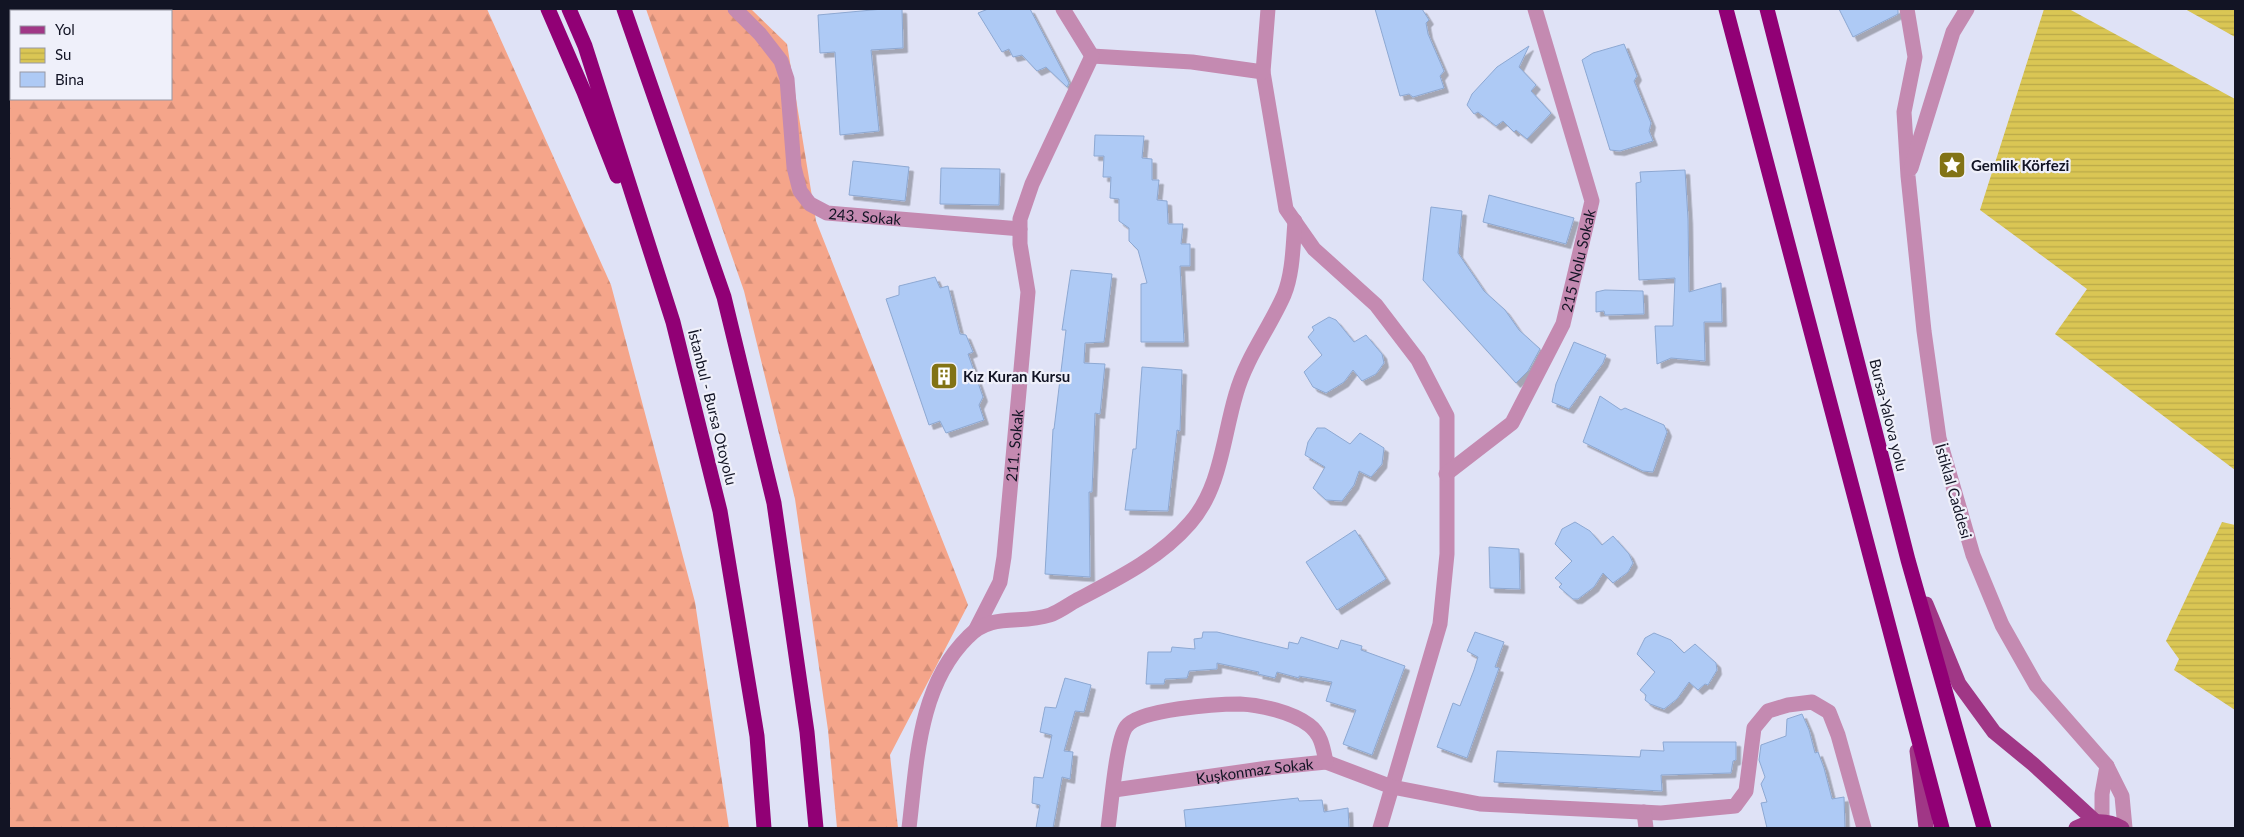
<svg xmlns="http://www.w3.org/2000/svg" width="2244" height="837" font-family="Lato,sans-serif">
<defs>
<pattern id="forest-firs" width="22" height="20" patternUnits="userSpaceOnUse" patternTransform="scale(1.25)"><rect width="22" height="20" fill="#f5a58a"/><path d="M5 1l3.5 6h-7zM16 11l3.5 6h-7z" fill="#d18d77"/></pattern>
<pattern id="water-rules" width="6" height="5" patternUnits="userSpaceOnUse" patternTransform="scale(1.25)"><rect width="6" height="5" fill="#dac654"/><path d="M0 2.5h6" fill="none" stroke="#baa949"/></pattern>
<filter id="shadow"><feDropShadow dx="4.5" dy="4.5" stdDeviation="0" flood-color="#0004"/></filter>
</defs>
<rect width="100%" height="100%" fill="#dfe2f6"/>
<path fill="url(#forest-firs)" fill-rule="evenodd" d="M9 9H487L611 285 695 602 729 828H9ZM11 11H171V99H11Z
M646 9H751L787 44 816 221 968 605 890 755 898 828H837L828 730 795 499 744 291Z"/>
<path fill="url(#water-rules)" d="M2044 9H2069L2235 99V470L2055 334 2087 289 1980 210Z
M2185 9H2235V37Z
M2222 522 2235 525V710L2174 670 2179 659 2166 641Z"/>
<path fill="#aecaf5" stroke="#8da8d2" filter="url(#shadow)" d="M883 9H902L903 48 871 50 879 131 840 135 835 52 820 53 818 15Z
M988 9H1030L1069 83 1067 87 1046 67 1037 71 1022 55 1013 57 1009 49 1002 52 978 13Z
M1375 9H1422L1429 20 1426 23 1428 34 1444 71 1440 76 1444 88 1413 97 1409 94 1400 96Z
M1839 9H1898V14L1853 37Z
M1624 44 1637 76 1634 81 1651 123 1649 131 1653 141 1620 151 1610 150 1582 60 1593 53Z
M1529 46 1519 67 1536 85 1531 91 1551 113 1527 139 1516 130 1514 132 1503 121 1496 126 1478 112 1474 114 1467 105 1472 94 1497 67Z
M1095 135 1144 136 1142 158 1152 159V180H1159L1157 200 1167 201 1168 224H1183L1181 244H1190V266H1180L1184 342H1141V284L1147 283 1138 250 1129 241V228L1119 221V199L1110 198 1111 177H1103L1104 156H1094Z
M853 161 909 167 905 201 849 195Z
M941 168 1000 169 999 205 940 204Z
M1685 170 1688 219 1689 292 1721 283 1722 322H1704L1705 361 1671 358 1657 364 1655 326H1673L1675 278 1639 280 1636 183 1641 182 1640 172Z
M1489 195 1574 218 1566 244 1483 222Z
M1431 207 1462 211 1458 253 1484 291 1505 310 1519 330 1540 349 1528 371 1516 383 1423 280Z
M1071 270 1112 274 1104 342 1085 343 1084 363 1105 364 1100 414 1095 413 1092 492H1089L1090 577 1045 574 1053 429H1054L1066 330H1062Z
M935 277 940 288 948 286 960 334 966 335 973 352 968 354 983 397 979 405 984 420 946 433 940 421 929 425 886 299 899 295V286Z
M1605 290 1643 291 1644 314 1605 315 1604 311 1596 312V292Z
M1329 317 1336 320 1354 342 1366 335 1382 354 1384 363 1376 374 1362 381 1353 370 1344 382 1326 393 1313 387 1304 372 1322 355 1308 337 1314 330 1312 327Z
M1574 342 1606 355 1603 363 1569 409 1552 402 1556 384Z
M1142 367 1182 370 1180 431 1177 430 1168 511 1125 510 1133 449H1136Z
M1600 396 1621 410 1625 408 1664 425 1667 432 1653 472 1643 471 1583 442Z
M1317 428H1325L1350 444 1360 433 1384 448 1382 464 1371 477 1359 471 1354 485 1342 501 1326 500 1313 488 1325 467 1305 455 1308 442Z
M1575 522 1590 531 1602 545 1613 536 1629 554 1633 563 1628 572 1613 583 1603 573 1594 587 1578 599H1573L1559 587 1562 584 1555 578 1572 561 1555 544 1562 529Z
M1355 530 1386 579 1337 610 1306 562Z
M1489 547 1519 549 1520 589 1490 588Z
M1203 632H1217L1288 649 1289 642 1298 644 1301 637 1338 649 1341 640 1362 646 1361 650 1405 666 1372 755 1343 744 1356 710 1326 701 1332 682 1299 676V678L1277 672 1275 678 1258 674 1259 672 1217 663V669L1189 671 1187 678 1165 679 1164 684H1146L1148 652H1171L1172 647 1195 649 1194 639 1202 638Z
M1475 632 1504 642 1495 667 1499 668 1467 758 1437 747 1453 703 1460 706 1474 670 1478 657 1467 651Z
M1654 633 1671 640 1684 653 1695 644 1716 663 1717 670 1708 685 1705 684 1698 690 1689 682 1677 699 1664 709 1650 704 1645 700 1646 695 1640 690 1655 672 1637 654 1645 638Z
M1065 678 1091 685 1084 712 1075 711 1064 751 1073 752 1070 779 1062 777 1053 828H1036L1040 805 1032 803 1034 777 1043 778 1052 735 1040 732 1045 707 1056 708Z
M1802 714 1809 730 1815 753 1818 752 1824 768 1832 799 1844 797 1845 828H1767L1761 803 1767 802 1761 784 1765 777 1759 760 1761 745 1786 736 1787 719Z
M1663 742H1736V760L1733 761 1731 773 1661 775 1662 791 1494 782 1497 751 1640 757 1641 750 1664 751Z
M1298 798 1299 801 1322 800 1324 812 1348 808 1349 828H1186L1184 810Z"/>
<g fill="none" stroke-linecap="round" stroke-linejoin="round">
<g stroke="#c48ab1" stroke-width="15">
<path id="s1" d="M735 9 760 34 781 61 787 79 794 167 800 191 810 204 827 213 1020 229"/>
<path d="M1063 9 1092 56"/>
<path d="M1907 9 1915 57 1904 112 1908 176 1924 331 1939 438 1973 555 2002 625 2036 685 2107 766 2122 796 2125 828"/>
<path d="M1092 56 1192 62 1263 72 1286 209 1314 249 1376 305 1418 360 1447 416V554L1440 624 1380 828"/>
<path d="M1263 72 1268 9"/>
<path d="M1911 168 1953 32 1967 9"/>
<path id="s2" d="M1446 474 1512 423 1563 324 1592 201 1535 9"/>
<path id="s3" d="M976 629 1000 582 1004 557 1028 292 1020 244V219L1032 184 1092 56"/>
<path id="s4" d="M1114 790 1268 768 1326 762 1392 787 1480 804 1661 813 1735 806 1746 791 1754 728 1768 711 1788 705 1812 702 1829 712 1838 735 1864 828"/>
<path d="M1644 812 1646 828"/>
<path d="M2102 821V794L2107 766"/>
<path d="M909 828C917 763 918 686 968 637 992 612 1020 625 1050 615 1059 612 1068 605 1077 600 1117 579 1160 558 1190 523 1221 488 1223 437 1236 394 1246 358 1269 329 1284 295 1293 273 1293 245 1295 221"/>
<path d="M1108 828C1111 808 1116 741 1126 727 1138 709 1218 704 1240 704 1261 705 1292 712 1309 725 1321 734 1323 747 1326 762"/>
</g>
<path stroke="#a03786" stroke-width="15" d="M1926 604 1959 684 1994 732 2033 764 2095 821
M1917 751 1926 828
M2076 828C2092 820 2106 819 2122 828"/>
<path stroke="#910075" stroke-width="15" d="M548 9 584 92 617 176
M569 9 585 46 673 322 720 511 757 736 764 828
M624 9 724 297 774 503 807 732 816 828
M1726 9 1942 828
M1767 9 1908 560 1984 828"/>
</g>
<defs>
<g id="sight-square" transform="scale(1.4375)"><rect x="-9" y="-9" width="18" height="18" rx="4" fill="#827315" stroke="#eff0fa"/><path d="M0-6L1.8-2.2L6-1.7L2.9 1.2L3.7 5.4L0 3.3L-3.7 5.4L-2.9 1.2L-6-1.7L-1.8-2.2Z" fill="#fff"/></g>
<g id="building-square" transform="scale(1.4375)"><rect x="-9" y="-9" width="18" height="18" rx="4" fill="#827315" stroke="#eff0fa"/><path d="M-4-6H4V6H1V3H-1V6H-4ZM-2.5-4.3h1.7v1.8h-1.7ZM.8-4.3h1.7v1.8H.8ZM-2.5-1h1.7V.8h-1.7ZM.8-1h1.7V.8H.8Z" fill="#fff"/></g>
</defs>
<g fill-rule="evenodd">
<use href="#sight-square" x="1952" y="165"/>
<use href="#building-square" x="944" y="376"/>
</g>
<g text-anchor="middle" dominant-baseline="central" stroke-width="4.5" stroke-linejoin="round" paint-order="stroke">
<g font-size="15" font-weight="bold" fill="#121424" stroke="#eff0fa" text-anchor="start">
<text x="1971" y="165">Gemlik Körfezi</text>
<text x="963" y="376">Kız Kuran Kursu</text>
</g>
<g font-size="15" fill="#121424" stroke="#eff0fa">
<text stroke="none"><textPath href="#s1" startOffset="275">243. Sokak</textPath></text>
<text stroke="none"><textPath href="#s2" startOffset="260">215 Nolu Sokak</textPath></text>
<text transform="translate(713 407) rotate(76)">İstanbul - Bursa Otoyolu</text>
<text transform="translate(1889 415) rotate(76)">Bursa-Yalova yolu</text>
<text stroke="none"><textPath href="#s3" startOffset="190">211. Sokak</textPath></text>
<text transform="translate(1954 491) rotate(74)">İstiklal Caddesi</text>
<text stroke="none"><textPath href="#s4" startOffset="142">Kuşkonmaz Sokak</textPath></text>
</g>
</g>
<rect width="2244" height="837" fill="none" stroke="#121424" stroke-width="20"/>
<rect x="10" y="10" width="162" height="90" fill="#eff0fa" stroke="#9798a4"/>
<rect x="20" y="26" width="25" height="8" fill="#a03786" stroke="#9798a4"/>
<text x="55" y="35" font-size="15" fill="#121424">Yol</text>
<rect x="20" y="48" width="25" height="15" fill="url(#water-rules)" stroke="#9798a4"/>
<text x="55" y="60" font-size="15" fill="#121424">Su</text>
<rect x="20" y="72" width="25" height="15" fill="#aecaf5" stroke="#9798a4"/>
<text x="55" y="85" font-size="15" fill="#121424">Bina</text>
</svg>
